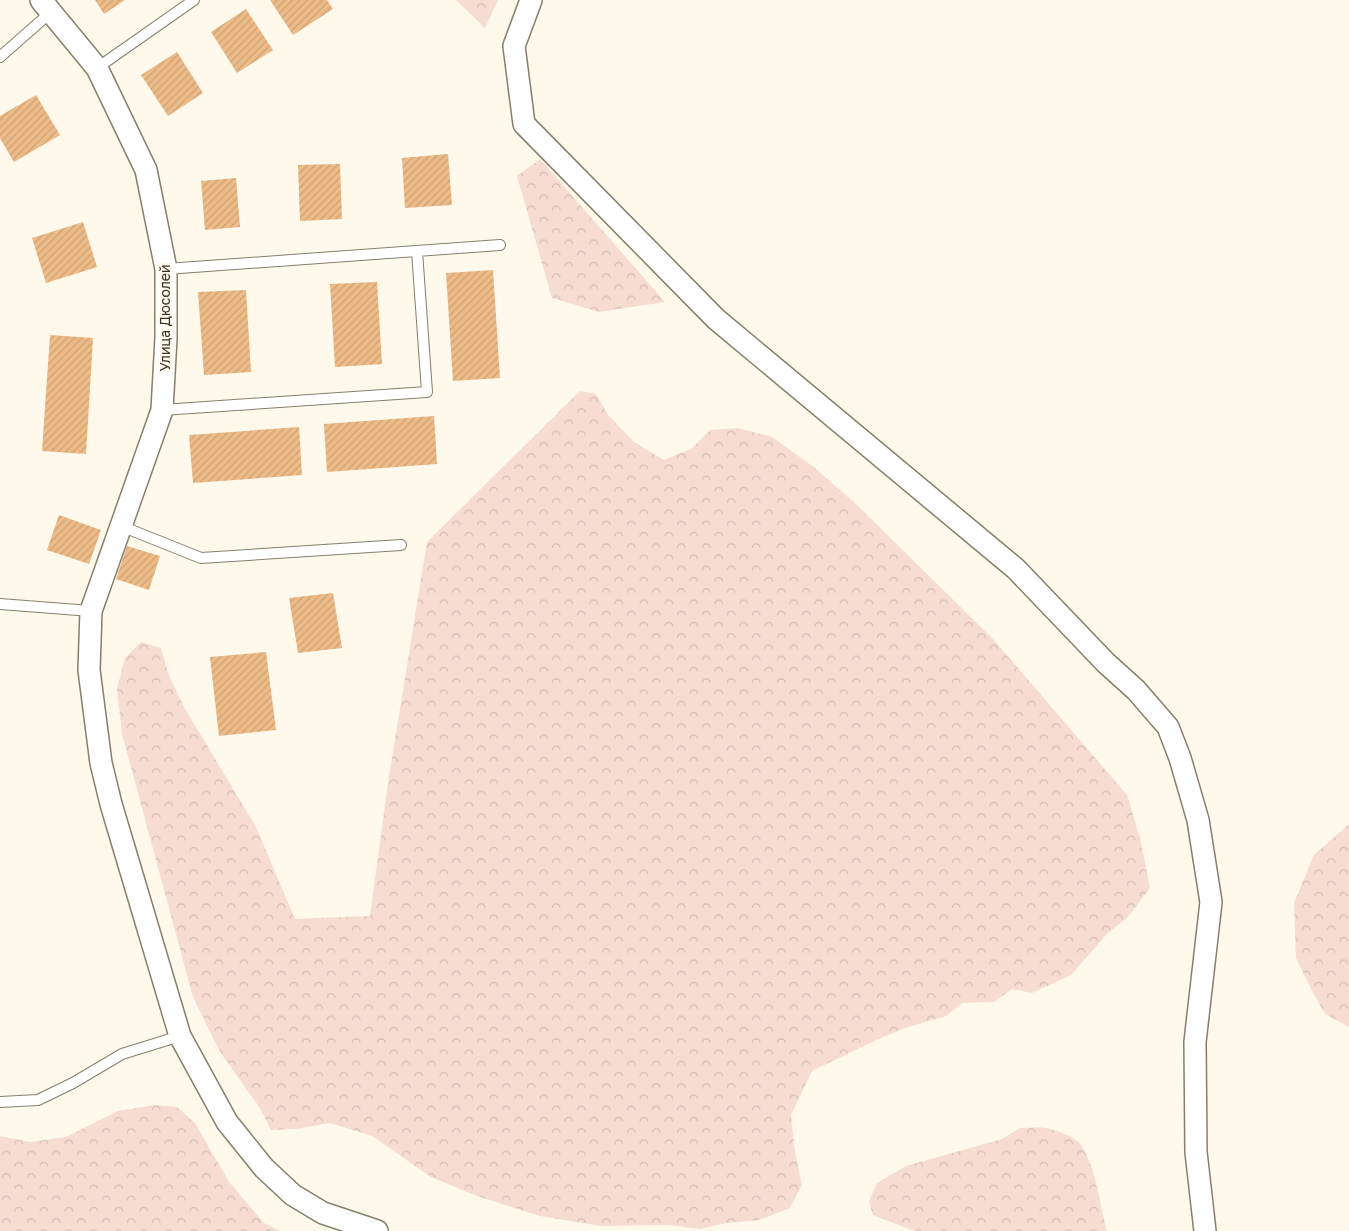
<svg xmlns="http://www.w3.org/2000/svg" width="1349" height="1231" font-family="'Golos Text',sans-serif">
<defs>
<pattern id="forest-crowns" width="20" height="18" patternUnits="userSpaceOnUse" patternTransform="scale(1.25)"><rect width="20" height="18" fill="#f7dcd2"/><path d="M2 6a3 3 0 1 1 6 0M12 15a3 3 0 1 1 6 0" fill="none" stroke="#d4bdb4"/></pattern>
<pattern id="building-hatch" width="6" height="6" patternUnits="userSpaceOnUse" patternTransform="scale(1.25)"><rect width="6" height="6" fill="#edbb88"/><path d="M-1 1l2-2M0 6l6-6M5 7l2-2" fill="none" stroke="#cca175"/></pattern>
</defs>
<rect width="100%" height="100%" fill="#fef9eb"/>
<path fill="url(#forest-crowns)" d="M456 0H498L485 28Z
M540 159 665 302 599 312 552 298 517 176Z
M580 391 596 394 608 415 634 442 664 460 691 449 710 430 738 428 772 437 815 468 860 508 993 639 1127 795 1140 838 1150 888 1128 917 1107 934 1071 975 1032 993 1012 989 994 1002 962 1003 946 1016 905 1028 876 1040 812 1071 791 1115 795 1153 802 1185 790 1208 759 1220 727 1223 700 1229 670 1225 601 1226 540 1216 477 1196 431 1177 372 1136 330 1123 296 1129 271 1130 260 1108 220 1052 193 997 122 734 117 689 125 658 141 642 161 648 168 673 184 707 256 827 295 919 370 916 388 783 427 542Z
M1349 824V1027L1325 1014 1311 989 1296 958 1294 903 1314 855Z
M155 1105 177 1107 195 1123 229 1182 264 1223 280 1231H0V1136L30 1142 66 1137 118 1111Z
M1020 1128C1028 1128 1039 1127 1047 1128 1056 1130 1077 1138 1081 1145 1097 1170 1099 1203 1107 1231H914L873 1215 869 1201 877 1183 906 1166 1002 1139Z"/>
<path fill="url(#building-hatch)" d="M95 0H125L104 14Z
M270 0H327L333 9 293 35Z
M246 9 273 50 237 73 211 32Z
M177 52 203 93 168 116 141 75Z
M36 95 60 135 14 162 0 138V116Z
M448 154 452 205 405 208 402 158Z
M340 164 342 219 300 221 298 165Z
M236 178 240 227 205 230 201 181Z
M83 222 97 267 46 283 32 238Z
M493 270 500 378 453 381 446 273Z
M377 282 382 364 335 367 330 284Z
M246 290 251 372 204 375 198 292Z
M50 335 93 338 86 454 42 451Z
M434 416 437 464 327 472 324 424Z
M299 427 302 475 193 483 189 435Z
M59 515 101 530 89 564 47 550Z
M127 546 160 556 149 590 116 579Z
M333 593 342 648 298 653 289 598Z
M266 652 276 730 219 736 210 657Z"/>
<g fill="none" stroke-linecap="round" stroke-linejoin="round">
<g stroke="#867f6a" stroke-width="12">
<path id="service" d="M0 57 51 12
M97 68 194 0
M166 269 500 245
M162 410 427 392 417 251
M121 526 201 558 401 545
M0 604 91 611
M0 1102 38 1100 73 1083 122 1054 180 1036"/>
</g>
<g stroke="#867f6a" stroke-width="24">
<path id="minor" d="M41 0 97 68 146 170 166 269V338L162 410 91 611 89 670 101 763 111 804 180 1036 227 1122 264 1168 293 1195 323 1213 377 1231
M531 0 514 46 524 124 716 319 1016 569 1106 663 1136 690 1168 727 1180 758 1198 820 1211 902 1195 1042 1196 1152 1205 1231"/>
</g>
<use href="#service" stroke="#fff" stroke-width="10"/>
<use href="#minor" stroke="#fff" stroke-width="21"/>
</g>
<g text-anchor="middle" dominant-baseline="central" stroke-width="5" stroke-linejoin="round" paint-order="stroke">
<g font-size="14" fill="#363329" stroke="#fef9eb">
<text transform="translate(164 318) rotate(-90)">Улица Дюсолей</text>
</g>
</g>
</svg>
